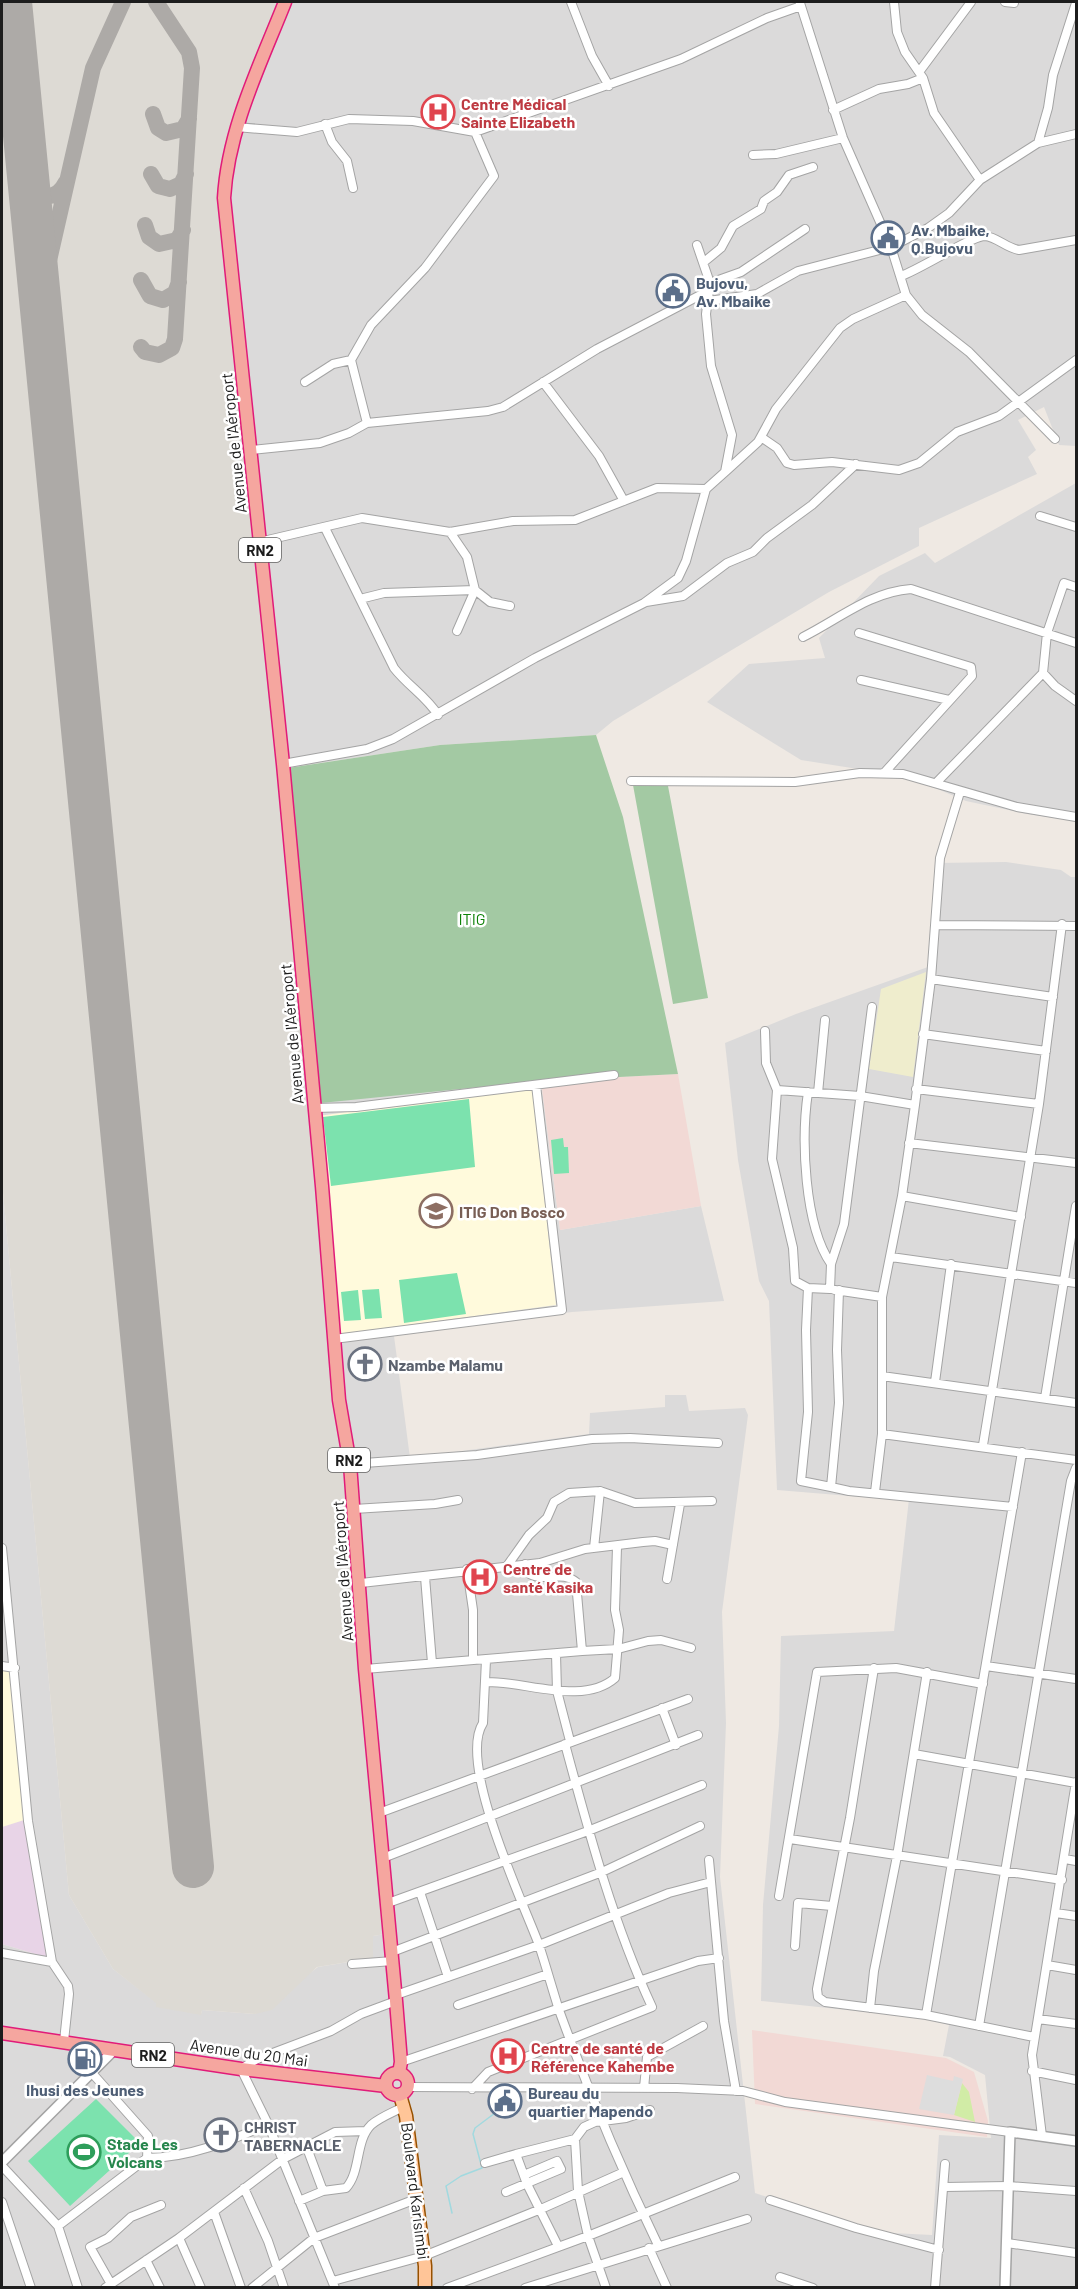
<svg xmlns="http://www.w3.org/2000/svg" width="1078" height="2289" font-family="Barlow,sans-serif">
<rect width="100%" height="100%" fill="#efe9e3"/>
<path fill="#dbdada" d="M281 2H1076V446L1059 445 1044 407 1018 420 1036 450 1028 457 1037 474 919 528V546L829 592 613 721 596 735 440 745 288 768 541 1081 560 1230 701 1206 724 1301 572 1312 394 1336 410 1458 589 1434 590 1413 665 1407V1395H686L689 1411 745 1408 748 1415 722 1612 726 1723 720 1877 755 2193 872 2232 932 2235 939 2135 991 2138 985 2075 950 2057 943 2056 949 2025 922 2018 761 2001 763 1905 779 1726 781 1636 894 1631 909 1499 895 1496 862 1497 777 1490 769 1301 759 1281 738 1160 725 1043 796 1014 928 967 936 863 1006 862 1061 870 1071 877H1076V2287H2V1944L48 1958 24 1820 2 1827V1182L69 1895 113 1969 157 2003 201 2014 202 2010 255 2014 318 1967 373 1958V1936L385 1934 332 1328 221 196Z
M1076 483V821L1027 814 966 801 909 777 801 760 707 702 749 664 825 658 819 638 879 576 925 553 935 563Z"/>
<path fill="#e8d4e7" d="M24 1820 49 1958 2 1944V1827Z"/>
<path fill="#fffadc" d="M532 1087 556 1305 340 1334 318 1116Z
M2 1668 11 1670 24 1820 2 1827Z"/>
<path fill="#f2d9d5" d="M678 1074 701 1206 560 1230 541 1081Z
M752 2030 946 2058 974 2072 988 2121 987 2137 755 2104Z"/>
<path fill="#dddad4" d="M2 2H281L223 165 269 691 355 1572 385 1934 373 1936V1958L317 1967 272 2010 255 2014 202 2010 201 2015 156 2007V2003L113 1969 69 1895 2 1182Z"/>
<path fill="#efedcd" d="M926 972 913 1077 869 1069 881 989Z"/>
<path fill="#d1eca6" d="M962 2083 969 2092 975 2122 954 2115Z"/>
<path fill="#a3c9a3" d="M596 735 623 817 678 1074 541 1081 321 1103 288 768 440 745Z
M633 785 668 786 708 998 673 1004Z"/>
<path fill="#7ce2ae" d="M469 1099 475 1167 331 1186 323 1117Z
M563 1138 564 1147H568L569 1173 554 1174 551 1140Z
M457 1273 466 1314 404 1323 399 1280Z
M379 1289 382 1318 365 1319 362 1290Z
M358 1290 361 1320 344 1321 341 1292Z
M96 2099 140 2143 70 2206 28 2161Z"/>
<path fill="#ddd" d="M927 2075 953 2081 954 2076 963 2079 954 2115 919 2109Z"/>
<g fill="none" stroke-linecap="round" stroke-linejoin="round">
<path stroke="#a1d9df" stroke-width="1.5" d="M452 2213 446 2186 461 2176 482 2168 473 2134 475 2128 495 2113 504 2094 512 2091"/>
<path stroke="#adaaa7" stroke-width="16" d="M153 114 158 128 166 133 183 129 189 119
M151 174 158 186 170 189 181 184 186 174
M29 183C40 200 56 201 66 182
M145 225 149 237 159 244 177 240 183 230
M141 280 150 296 163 300 175 293 179 282
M40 300 93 68 123 2
M141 347 145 352 159 355 172 348 175 339 192 68 189 52 156 2"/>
<path stroke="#adaaa7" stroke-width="42" d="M11 2 193 1867"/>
<g stroke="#a4a4a4" stroke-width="10">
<path id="minor" d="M571 2 592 56 609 86
M894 2 897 32 905 52 923 78 934 113 980 180
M1005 2 1014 3
M800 3 843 138 891 247 906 295 922 315 969 352 1055 439
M919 72 971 2
M833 110 879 89 908 84 923 78
M325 124 332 142 347 161 353 188
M236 127 297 132 349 119 413 121 475 132 681 59 767 18 801 6
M1038 143 1048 108 1053 75 1076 3
M753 155 776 154 843 138
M704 262 721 248 733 226 761 209 764 201 777 192 789 175 813 167
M901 276C921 269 971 236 985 236 997 237 1006 248 1019 250L1076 240
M710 283 741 272 805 229
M709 301 757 294 798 271 891 247 928 228 949 213 980 180 1038 143 1076 134
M305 382 333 364 351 360
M543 382 599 456 624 501
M367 423 351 360 371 325 425 268 494 176 475 132
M761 437 777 448 787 463 794 465 832 462 899 470 919 463 957 432 999 416 1076 360
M251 450 320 443 349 433 367 423 488 411 503 407 597 349 710 290
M725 472 758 442 776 409 840 328 853 319 906 295
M1040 516 1076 527
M325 528 394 668C408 686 426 696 438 715
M450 532 467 557 475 590 457 631
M259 542 362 518 450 532 513 521 575 520 657 488 706 489
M360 599 384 593 475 590 490 602 510 606
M646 602 683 596 727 563 753 552 767 538 812 505 856 464
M859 633 971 667 972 676 884 773
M803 637C839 619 870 592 911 589L1076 643
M1043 673 1055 686 1076 701
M861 680 949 700
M283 764 367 749 393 739 535 658 644 603 678 578 686 561 706 489 725 472 732 435 711 366 706 314 710 283 697 245
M631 781 795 782 860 773 903 774 1017 807 1076 817
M936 783 1043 673 1047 633 1064 583 1076 587
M935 925 1076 926
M931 979 1053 997
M765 1031 766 1063 777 1090 860 1096 915 1105
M923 1034 1046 1051
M916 1089 1039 1104
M777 1090 772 1159 793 1248 795 1281 808 1288 830 1289 831 1264 844 1224 872 1007
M808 1092C801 1139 804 1225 831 1264
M818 1093 825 1020
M314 1108 356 1107 614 1075
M909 1143 1076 1163
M902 1196 1021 1217
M891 1257 1076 1283
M808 1288 806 1330 808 1412 801 1481 831 1487
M835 1290 882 1297
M839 1290 837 1350 839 1403 831 1487 849 1491 1013 1507
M334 1339 562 1310 536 1085
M882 1376 1076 1403
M935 1382 951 1264
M1045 1398 1076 1206
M882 1434 1076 1460
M983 1445 1039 1104 1062 924
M350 1464 477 1455 592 1439 630 1438 718 1443
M875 1492 882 1434V1297L902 1196 915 1105 931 979 940 858 960 792
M354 1509 435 1504 458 1500
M2 1548 28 1821 52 1962 68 1986 69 1994 64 2041
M594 1548 600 1491
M507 1566 529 1535 547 1518 554 1502 569 1493 600 1491 635 1503 712 1501
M467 1569 473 1610V1660
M425 1577 432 1663
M667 1579 680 1504
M361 1583 540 1563 585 1549 643 1542 655 1541 673 1545
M582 1651 618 1649 648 1641 661 1640 691 1648
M556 1654 557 1691 570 1741
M486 1660 483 1723C457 1763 523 1902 539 1945 546 1966 552 1988 559 2010 588 2090 621 2169 658 2245
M2 1666 15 1668
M986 1666 1076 1679
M874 1668 850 1818 817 1989 818 1997 825 2002 926 2015 1034 2037
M365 1669 582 1651 576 1582C563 1570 542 1583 528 1573L525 1564
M486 1682C525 1681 583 1706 615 1678L619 1630 615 1610 617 1547
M662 1708 676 1745
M914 1754 1076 1783
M379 1813 688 1699
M790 1839 1062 1880
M383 1858 698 1735
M1065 1859 1076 1861
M709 1860 724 2021 736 2091
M420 1892 448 1977
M779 1896 817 1672 896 1668 983 1684
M388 1903 588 1831 702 1785
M1056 1913 1076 1916
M795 1946 798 1903 832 1906
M392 1952 602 1872 700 1826
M2 1953 52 1962
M352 1964 393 1961
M1047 1965 1076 1970
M396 1995 539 1945 669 1893 711 1882
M458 2005 548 1974
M870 2008 874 1971 897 1856 927 1672
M926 2015 1022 1452
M1038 2019 1076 2024
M979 2026 1071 1481 1076 1468
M401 2062 698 1961 719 1958
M1032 2071 1076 2080
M408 2087 677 2088 743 2091 785 2102 1010 2132
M644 2088 647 2057 703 2026
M472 2089 488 2072 652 2007C613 1923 589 1833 565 1744
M1042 2136 1032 2055 1076 1782
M575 2139 578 2191 588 2236 606 2288
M307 2148 323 2191
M147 2158C188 2158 230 2141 268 2124
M485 2163 516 2154
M2 2166 58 2226 78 2288
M945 2187 1008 2186 1076 2191
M244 2188 268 2241 284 2288
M506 2192 561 2169 557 2161 524 2175
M770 2200 856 2228 939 2250
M299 2201 323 2191 346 2188C361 2172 355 2141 371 2125 380 2117 394 2112 405 2106
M2 2202 31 2288
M214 2212 241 2288
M58 2226 147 2158 148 2136 92 2073
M179 2238 201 2288
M1007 2243 1076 2253
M558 2246 527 2184 516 2154 575 2139 584 2127 595 2122 626 2118 650 2110
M649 2248 667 2288
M146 2260 160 2288
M780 2277 813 2288
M333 2281 424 2256 541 2209 624 2172
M111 2284 90 2247 108 2238 131 2217 161 2205
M105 2288 179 2238 283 2159 335 2132 366 2131
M252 2288 314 2238 416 2199
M335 2288 268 2124 241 2069 257 2059 331 2031 361 2014 396 2001
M447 2288 588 2236 735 2177
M525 2288 747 2219
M935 2288 945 2164"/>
</g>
<g stroke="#a4a4a4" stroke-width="12">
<path id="tertiary" d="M2 2162 115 2049
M1005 2288 1010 2132 1076 2141"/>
</g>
<g stroke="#975100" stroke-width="15">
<path id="primary" d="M400 2095 406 2116 425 2266V2288"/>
</g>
<g stroke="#e11b79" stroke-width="15">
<path id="trunk" d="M285 2C260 65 228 129 224 198L283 764 322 1186 339 1400 350 1464 365 1669 396 2001 401 2062 399 2073
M2 2033 241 2069 386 2086
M386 2084a11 11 0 1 1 22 0a11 11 0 1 1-22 0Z"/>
</g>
<use href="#minor" stroke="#fff" stroke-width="8"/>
<use href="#tertiary" stroke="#fff" stroke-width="9"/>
<use href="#primary" stroke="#ffc598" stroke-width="12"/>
<use href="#trunk" stroke="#f5a69f" stroke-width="12"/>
</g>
<defs>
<g id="hospital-ring" transform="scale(1.725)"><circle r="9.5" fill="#fff" stroke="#e0444e" stroke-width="1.5"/><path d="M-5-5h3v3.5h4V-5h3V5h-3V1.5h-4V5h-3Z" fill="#e0444e"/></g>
<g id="civic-ring" transform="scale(1.725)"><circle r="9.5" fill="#fff" stroke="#5c6f8a" stroke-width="1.5"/><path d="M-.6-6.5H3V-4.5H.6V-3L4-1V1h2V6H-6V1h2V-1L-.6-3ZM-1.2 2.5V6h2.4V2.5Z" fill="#5c6f8a"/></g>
<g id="university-ring" transform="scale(1.725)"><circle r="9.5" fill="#fff" stroke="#8d6e63" stroke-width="1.5"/><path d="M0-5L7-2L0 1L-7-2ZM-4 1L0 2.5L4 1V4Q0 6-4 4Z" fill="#8d6e63"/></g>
<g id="church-ring" transform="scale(1.725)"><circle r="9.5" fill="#fff" stroke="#6b7280" stroke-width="1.5"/><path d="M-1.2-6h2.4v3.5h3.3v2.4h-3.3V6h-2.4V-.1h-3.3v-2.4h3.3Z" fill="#6b7280"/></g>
<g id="fuel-ring" transform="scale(1.725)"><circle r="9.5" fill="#fff" stroke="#5c6f8a" stroke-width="1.5"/><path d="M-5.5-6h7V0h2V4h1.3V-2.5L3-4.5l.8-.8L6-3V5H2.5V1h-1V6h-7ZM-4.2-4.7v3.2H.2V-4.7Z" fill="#5c6f8a"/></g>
<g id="stadium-ring" transform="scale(1.725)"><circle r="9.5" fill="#fff" stroke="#2e9e5b" stroke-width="1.5"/><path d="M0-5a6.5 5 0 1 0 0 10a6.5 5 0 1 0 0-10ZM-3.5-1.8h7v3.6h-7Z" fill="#2e9e5b"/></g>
</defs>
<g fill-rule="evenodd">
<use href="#hospital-ring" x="438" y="112"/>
<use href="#civic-ring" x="888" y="238"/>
<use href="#civic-ring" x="673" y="291"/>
<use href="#university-ring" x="436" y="1211"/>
<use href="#church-ring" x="365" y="1364"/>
<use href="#hospital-ring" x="480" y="1577"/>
<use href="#hospital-ring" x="508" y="2056"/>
<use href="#fuel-ring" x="85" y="2059"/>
<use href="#civic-ring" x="505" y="2101"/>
<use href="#church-ring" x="221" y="2135"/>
<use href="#stadium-ring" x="84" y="2152"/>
</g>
<g text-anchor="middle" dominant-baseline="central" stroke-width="5" stroke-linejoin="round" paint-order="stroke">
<g fill="#fff" stroke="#616161" stroke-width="1.5">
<rect x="239" y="538" width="42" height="24" rx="4.5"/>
<rect x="328" y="1448" width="42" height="24" rx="4.5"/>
<rect x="132" y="2043" width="42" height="24" rx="4.5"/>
</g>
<g font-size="15" font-weight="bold" fill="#1d1d1d">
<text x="260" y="550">RN2</text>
<text x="349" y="1460">RN2</text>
<text x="153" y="2055">RN2</text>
</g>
<g font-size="16" font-weight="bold" fill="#be3a42" stroke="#fff" text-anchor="start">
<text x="461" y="103">Centre Médical<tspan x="461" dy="18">Sainte Elizabeth</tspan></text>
<text x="503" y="1568">Centre de<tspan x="503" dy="18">santé Kasika</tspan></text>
<text x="531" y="2047">Centre de santé de<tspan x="531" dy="18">Référence Kahembe</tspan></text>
</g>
<g font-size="16" font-weight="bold" fill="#4e5e75" stroke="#fff" text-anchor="start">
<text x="911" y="229">Av. Mbaike,<tspan x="911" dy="18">Q.Bujovu</tspan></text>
<text x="696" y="282">Bujovu,<tspan x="696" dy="18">Av. Mbaike</tspan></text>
<text x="85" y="2089" text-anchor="middle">Ihusi des Jeunes</text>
<text x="528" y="2092">Bureau du<tspan x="528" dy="18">quartier Mapendo</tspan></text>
</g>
<g font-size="16" fill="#1d1d1d" stroke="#fff">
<text transform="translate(233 443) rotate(-96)">Avenue de l'Aéroport</text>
<text transform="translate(291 1034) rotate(-95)">Avenue de l'Aéroport</text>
<text transform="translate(342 1571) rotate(-94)">Avenue de l'Aéroport</text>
<text transform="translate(249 2052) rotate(8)">Avenue du 20 Mai</text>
<text transform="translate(416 2191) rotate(83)">Boulevard Karisimbi</text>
</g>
<g font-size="16" fill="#0c8106" stroke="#fff">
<text x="472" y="918">ITIG</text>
</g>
<g font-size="16" font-weight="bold" fill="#785e54" stroke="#fff" text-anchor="start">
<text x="459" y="1211">ITIG Don Bosco</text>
</g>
<g font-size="16" font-weight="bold" fill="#5b616d" stroke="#fff" text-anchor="start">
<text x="388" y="1364">Nzambe Malamu</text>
<text x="244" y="2126">CHRIST<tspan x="244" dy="18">TABERNACLE</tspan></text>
</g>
<g font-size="16" font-weight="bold" fill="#27864d" stroke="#fff" text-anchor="start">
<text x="107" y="2143">Stade Les<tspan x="107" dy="18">Volcans</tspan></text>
</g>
</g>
<rect width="1078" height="2289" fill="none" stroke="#1d1d1d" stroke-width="6"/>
</svg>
